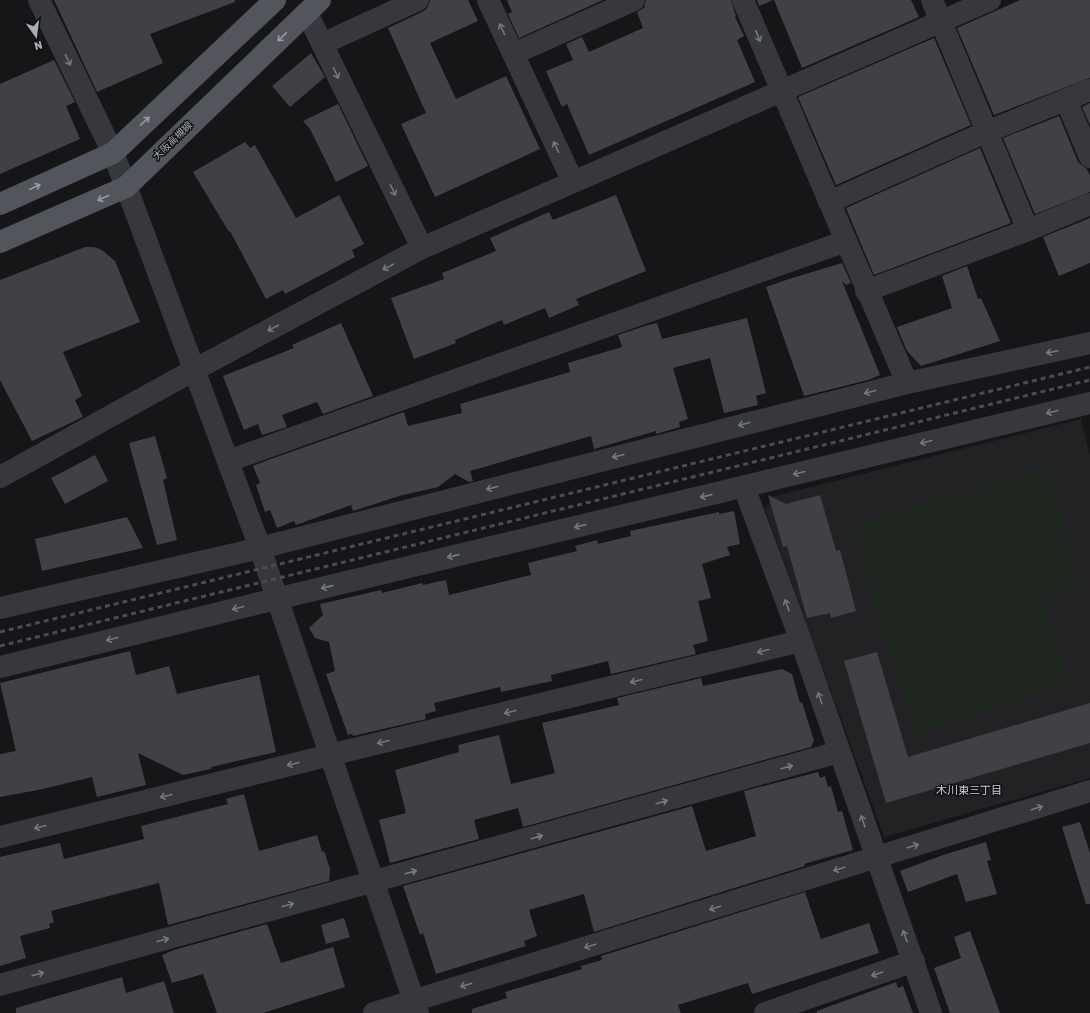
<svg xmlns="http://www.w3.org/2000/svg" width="1090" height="1013" font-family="Rubik,'Noto Sans JP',sans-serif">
<rect width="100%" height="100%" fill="#161618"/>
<path fill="#222225" d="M1081 419 1090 455V778L884 837 765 509 775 496Z"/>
<path fill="#1e261f" d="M1045 466 1084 588 1043 601 1070 686 916 735 851 527Z"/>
<path fill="#404145" d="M54 0H235V2L150 34 163 63 97 92Z
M430 0H468L478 21 430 43 456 99 506 76 540 149 435 197 401 124 426 113 388 28 424 11 428 7Z
M507 0H603L519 38 508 14 512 12Z
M646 0H731L736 16 735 17 744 36 737 40 755 82 589 155 567 104 562 107 546 71 573 60 566 44 582 37 589 52 643 28 637 12 644 8Z
M757 0H773L759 6Z
M774 0H911L919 17 802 68Z
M1020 0H1090V78L994 115 957 28Z
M934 38 971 125 836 185 798 97Z
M311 53 325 77 290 107 272 86Z
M54 60 75 102 66 106 80 139 0 174V84Z
M1090 103V125L1082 107Z
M338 104 368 166 336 182 310 129 303 121Z
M1059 116 1078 162 1087 169 1090 176V192L1035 214 1003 138Z
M245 142 250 148 255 145 296 218 339 195 364 244 352 250 355 257 285 294 283 290 266 299 230 231 229 232 193 172Z
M980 148 1011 223 874 275 846 208Z
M616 195 646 271 576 299 579 305 549 318 545 308 504 325 502 320 455 340 456 343 414 359 391 298 444 279 442 273 496 251 490 238 549 212 553 220Z
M1090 218V263L1059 276 1043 237Z
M85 247H94L102 250 115 261 140 322 63 352 82 396 75 400 83 417 32 441 0 380V280Z
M842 263 851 283 846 285 842 281 880 375 868 380 804 396 766 287 789 279Z
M967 266 978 299 981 298 1000 341 921 366 907 351 897 327 952 308 942 276Z
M747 318 766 393 756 396 758 405 724 413 710 358 673 368 688 419 679 422 680 427 656 434V431L594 449 591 436 470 471 473 481 469 482 455 474 438 487 399 496 353 511 351 505 296 525 294 521 277 528 270 510 265 512 256 485 260 483 253 466 271 459 404 412 408 426 462 413 460 404 570 372 568 363 622 347 618 335 648 325 657 323 662 339Z
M341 323 373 396 323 414 317 402 282 415 287 427 262 435 258 424 244 430 223 376 294 348 292 345Z
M155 436 167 478 163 480 177 540 157 545 129 443Z
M95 455 108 481 65 504 51 478Z
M768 495 786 504 820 495 836 551 840 550 856 611 831 618 830 613 807 618 787 546 783 547Z
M734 511 740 544 727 547 730 555 702 564 711 598 698 601 708 641 693 645 696 654 611 674 608 661 551 675 552 681 501 692 500 687 434 703 436 711 425 714 426 719 353 736 352 734 348 735 326 674 335 671 329 642 315 638 309 628 323 615 320 604 381 590 382 593 422 583 423 585 446 580 449 595 531 575 528 563 577 551 575 546 597 540 598 544 631 536 630 531 719 512V514Z
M127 517 143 548 42 571 35 539Z
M130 651 136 675 169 666 177 694 259 675 276 752 211 767V769L183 775 138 753 146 785 97 797 92 777 43 789 0 797V754L16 751 0 683Z
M877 652 908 757 1090 703V743L886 803 844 661Z
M782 669 792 674 800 703 802 702 814 741 811 747 523 827 518 808 474 820 479 839 390 863 379 820 406 813 395 770 459 752 458 745 499 735 511 784 555 773 542 723 619 705 617 698 701 678 703 686Z
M818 772 820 778 825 776 828 787 831 786 838 812 842 811 853 850 804 864 805 866 594 932 584 894 529 910 537 936 524 941 526 946 436 974 423 933 420 935 403 886 692 806 706 851 756 836 744 791Z
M244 794 259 851 317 835 322 852 324 851 330 869 329 881 168 925 159 883 51 911 54 922 49 924 50 928 20 936 26 958 0 966V857L60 843 64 859 144 839 141 826 228 804 226 799Z
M1080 822 1090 853V904H1086L1062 827Z
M986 842 991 860 987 861 997 894 966 902 957 874 908 892 900 871 943 855Z
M805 892 821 939 869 923 879 953 752 994 748 983 678 1005 681 1013H472V1009L507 998 505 992 582 969 581 966 602 960 601 956Z
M344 918 350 937 326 944 321 925Z
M267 924 281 963 333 947 345 987 263 1013H217L203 974 172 983 162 955 174 950Z
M970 931 1000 1013H950L934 968 961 958 954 937Z
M122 977 126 993 164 981 174 1013H16V1008Z
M896 982 898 988 903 986 913 1013H817V1011Z"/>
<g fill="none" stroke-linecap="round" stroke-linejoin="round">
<path stroke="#37383d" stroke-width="22" d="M39 0 113 153 135 210 260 548 418 1013
M488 0 573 182
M743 0 907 383
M932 0 1028 230
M307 13 422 248
M322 44 418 0
M513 54 634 0
M1066 100 1090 157
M829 202 986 132 1090 90
M866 291 1028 230 1090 204
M228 461 846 241
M0 477 194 370 422 248 990 0
M744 487 801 641 931 1013
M0 608 260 548 907 383 1090 343
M0 667 276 599 1090 403
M0 837 330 755 801 641
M0 985 839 752
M374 1013 1090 791
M765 1013 914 961"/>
<path stroke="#53555c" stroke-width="22" d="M0 204 113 153 275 0
M0 242 126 187 320 0"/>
<path stroke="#4a4c52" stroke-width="3" stroke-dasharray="5 4" stroke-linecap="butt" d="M0 632 1090 367
M0 646 1090 380"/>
</g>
<defs><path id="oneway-shaft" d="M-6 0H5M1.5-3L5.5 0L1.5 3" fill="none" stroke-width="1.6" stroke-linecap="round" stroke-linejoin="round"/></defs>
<g stroke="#757881">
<use href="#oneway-shaft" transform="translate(502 29) rotate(-115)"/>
<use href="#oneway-shaft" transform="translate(758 36) rotate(67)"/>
<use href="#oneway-shaft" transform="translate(68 60) rotate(64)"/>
<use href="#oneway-shaft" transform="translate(336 73) rotate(64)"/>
<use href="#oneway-shaft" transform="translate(556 147) rotate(-115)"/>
<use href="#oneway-shaft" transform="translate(393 190) rotate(64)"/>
<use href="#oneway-shaft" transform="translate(388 267) rotate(152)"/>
<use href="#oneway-shaft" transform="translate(273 328) rotate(152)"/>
<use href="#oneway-shaft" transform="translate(1052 352) rotate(168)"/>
<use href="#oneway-shaft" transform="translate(870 392) rotate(166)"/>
<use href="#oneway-shaft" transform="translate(1052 412) rotate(166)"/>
<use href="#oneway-shaft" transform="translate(744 424) rotate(166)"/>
<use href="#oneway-shaft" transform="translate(926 442) rotate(166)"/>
<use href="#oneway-shaft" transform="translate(618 456) rotate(166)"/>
<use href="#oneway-shaft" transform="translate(799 473) rotate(166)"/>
<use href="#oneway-shaft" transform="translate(492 488) rotate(166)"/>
<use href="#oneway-shaft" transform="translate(706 496) rotate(167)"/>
<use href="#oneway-shaft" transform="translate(580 526) rotate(167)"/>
<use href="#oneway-shaft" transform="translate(453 556) rotate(167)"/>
<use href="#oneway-shaft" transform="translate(327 587) rotate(167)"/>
<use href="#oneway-shaft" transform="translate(787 605) rotate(-110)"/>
<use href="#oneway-shaft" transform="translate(238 608) rotate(166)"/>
<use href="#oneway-shaft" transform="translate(112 639) rotate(166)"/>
<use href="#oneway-shaft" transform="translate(763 651) rotate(166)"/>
<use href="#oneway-shaft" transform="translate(636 681) rotate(166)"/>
<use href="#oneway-shaft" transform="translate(820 698) rotate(-109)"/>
<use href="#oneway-shaft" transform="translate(510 712) rotate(166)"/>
<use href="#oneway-shaft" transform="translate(383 742) rotate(166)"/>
<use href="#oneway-shaft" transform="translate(293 764) rotate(166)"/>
<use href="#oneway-shaft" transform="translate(787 767) rotate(-16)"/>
<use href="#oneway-shaft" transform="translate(166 796) rotate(166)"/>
<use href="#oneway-shaft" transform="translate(662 802) rotate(-16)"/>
<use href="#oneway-shaft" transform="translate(1037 808) rotate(-17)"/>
<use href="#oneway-shaft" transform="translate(863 821) rotate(-109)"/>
<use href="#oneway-shaft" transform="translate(40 827) rotate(166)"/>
<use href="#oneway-shaft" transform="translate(537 837) rotate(-16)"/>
<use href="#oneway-shaft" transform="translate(913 846) rotate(-17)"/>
<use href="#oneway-shaft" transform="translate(839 869) rotate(163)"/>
<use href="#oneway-shaft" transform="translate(411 872) rotate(-16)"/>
<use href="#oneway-shaft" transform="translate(288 905) rotate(-15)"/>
<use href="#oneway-shaft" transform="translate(715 908) rotate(163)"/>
<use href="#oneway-shaft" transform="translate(905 936) rotate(-110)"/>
<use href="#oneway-shaft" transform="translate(163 940) rotate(-15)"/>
<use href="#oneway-shaft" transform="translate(590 946) rotate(163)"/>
<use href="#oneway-shaft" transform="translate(38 974) rotate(-15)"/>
<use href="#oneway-shaft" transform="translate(877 974) rotate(161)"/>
<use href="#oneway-shaft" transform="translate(466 985) rotate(163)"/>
</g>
<g stroke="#979ba6">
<use href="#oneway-shaft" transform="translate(282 37) rotate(136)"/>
<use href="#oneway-shaft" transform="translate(145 121) rotate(-43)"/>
<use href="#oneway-shaft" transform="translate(35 187) rotate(-25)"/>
<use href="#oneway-shaft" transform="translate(103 198) rotate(156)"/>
</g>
<g text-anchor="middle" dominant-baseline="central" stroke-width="3" stroke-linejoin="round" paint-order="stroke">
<g font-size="10" fill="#a8adb8" stroke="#111113">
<text transform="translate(173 141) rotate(-44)">大阪高槻線</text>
</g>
<g font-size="11" fill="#c9ccd4" stroke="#111113">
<text x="969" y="790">木川東三丁目</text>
</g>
</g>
<g transform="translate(36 36) rotate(166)" stroke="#111113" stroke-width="3" paint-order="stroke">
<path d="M0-3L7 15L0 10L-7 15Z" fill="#a8adb8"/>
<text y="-6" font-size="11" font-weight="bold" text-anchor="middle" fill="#a8adb8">N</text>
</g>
</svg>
